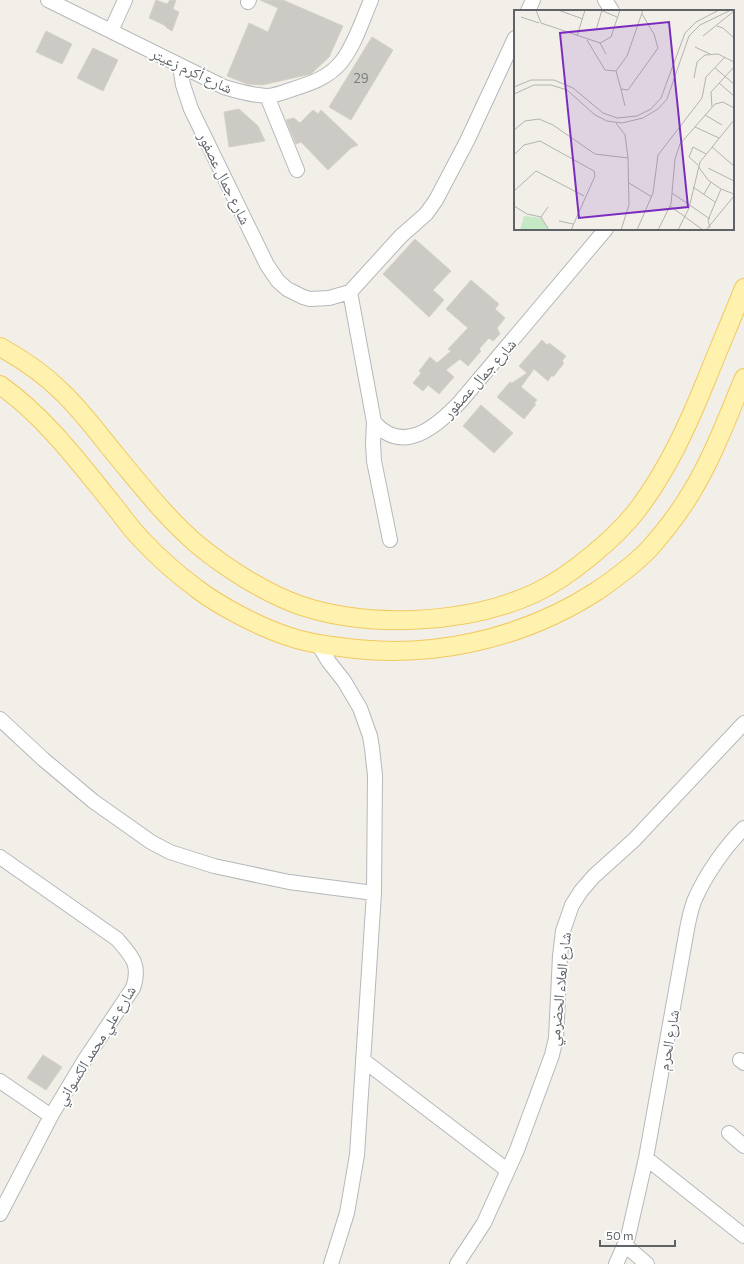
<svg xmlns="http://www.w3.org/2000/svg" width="744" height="1264" font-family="Commissioner,'Noto Naskh Arabic',sans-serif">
<rect width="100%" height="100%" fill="#f1efe8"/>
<path fill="#cccac5" stroke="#d6d1c6" d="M156 0 167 4 170 0H176L173 9 179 12 172 31 167 28 164 25 149 18Z
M260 0H283L343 26 329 57 311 74 262 85 247 84 227 76 249 23 268 32 278 8Z
M46 31 72 44 62 64 36 52Z
M372 37 393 50 351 120 329 107Z
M93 48 118 60 103 91 77 78Z
M239 109 258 126 265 141 229 147 224 112Z
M313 110 318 114 321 110 358 145 351 148 328 170 301 142 296 144 286 120 294 118 300 123Z
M415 239 451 271 433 290 444 300 429 317 383 274Z
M471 280 499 304 495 309 505 318 497 328 500 334 493 341 489 338 479 349 481 351 468 366 460 359 446 370 454 377 439 394 428 385 423 391 413 383 421 373 419 371 430 357 437 363 451 351 448 349 468 328 446 309Z
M542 340 547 345 549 343 566 356 562 361 564 363 554 376H551L548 381 534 369 521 387 537 400 534 403 536 404 524 419 497 397 510 382 512 383 527 373 519 366Z
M481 405 513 433 494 453 463 426Z
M43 1055 62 1067 46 1090 27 1078Z"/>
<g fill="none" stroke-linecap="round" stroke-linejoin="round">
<g stroke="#b5b8bc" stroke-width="16">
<path id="minor" d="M48 0 224 87C237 91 252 95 266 96 274 96 282 93 290 90 309 84 329 78 342 61 355 44 363 19 371 0
M605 0 612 11
M248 2 249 0
M528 11 533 0
M111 31 125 0
M180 66 183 85 191 109 267 265 278 281 287 289 303 297 310 299 329 298 350 292 401 236 426 214 436 200 467 141 515 38
M267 96 297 170
M350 292 374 422C403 456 437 426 460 402L606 229
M374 422 373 443 374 461 390 540
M318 644 329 662 344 681 360 708 370 736 372 748 375 775 374 893 357 1155 347 1213 331 1264
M0 719 43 759 93 801 151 842 170 852 214 866 289 882 374 893
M0 857 117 939C132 956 141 965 133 988L84 1061 51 1116 0 1214
M363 1060 507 1170
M740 1060 744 1063
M0 1081 51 1116
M729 1133 744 1146
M646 1158 744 1236
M625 1245 647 1264
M457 1264 484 1223 517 1150 552 1055 556 1038 560 956 563 931 572 905 581 891 594 876 634 840 744 723
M616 1264 628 1237 646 1158 687 929C689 919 691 908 695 899 706 874 725 847 744 828"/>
</g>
<g stroke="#f2c960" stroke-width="20">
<path id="major" d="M0 347C22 359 44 374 62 392 82 411 98 433 115 454 141 485 167 519 198 545 226 568 265 593 299 605 369 629 468 624 535 593 569 577 615 539 638 509 668 469 688 425 707 378 719 348 732 318 744 288
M0 385C44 416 77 460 111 502 121 514 130 528 142 540 158 557 177 574 196 588 219 606 260 627 287 636 304 642 322 645 340 647 429 660 521 640 597 591 616 578 634 565 650 548 665 531 679 513 691 493 713 457 728 416 744 378"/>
</g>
<use href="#minor" stroke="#fff" stroke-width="14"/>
<use href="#major" stroke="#fff2af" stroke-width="18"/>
</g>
<g text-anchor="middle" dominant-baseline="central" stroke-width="3.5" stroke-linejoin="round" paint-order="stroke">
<g font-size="13" fill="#7a7d7f">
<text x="361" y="78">29</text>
</g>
<g font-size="15" fill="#5f6368" stroke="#fff">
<text transform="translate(192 70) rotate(25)">شارع أكرم زعيتر</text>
<text transform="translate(225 178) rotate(64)">شارع جمال عصفور</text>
<text transform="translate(479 378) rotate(-48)">شارع جمال عصفور</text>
<text transform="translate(559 989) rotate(-84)">شارع العلاء الحضرمي</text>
<text transform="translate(668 1040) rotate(-80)">شارع الحرم</text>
<text transform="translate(95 1045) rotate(-58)">شارع علي محمد الكسواني</text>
</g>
</g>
<g transform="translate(514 10)">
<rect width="220" height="220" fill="#f1efe8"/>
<path d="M10 206 27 208 34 220H6Z" fill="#c5e8c5"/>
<path fill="none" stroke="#b3b3b1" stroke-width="1" d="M22 0 27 13 86 33 97 27 106 0M44 0 69 9M86 0 103 7M7 7 25 13M203 16 209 18 220 28M82 20 88 0M63 26 71 0M189 26 220 1M73 30 91 60 102 61 113 46 129 0M86 33 92 44M181 37 196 44M201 58 220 74M102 61 107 79 114 80 144 38 140 24 128 4M180 68 183 52 191 45 204 44 220 52M205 73 220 86M0 77 17 70H40L59 78 89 103 103 108 123 106 137 99 147 88 171 23 182 12 205 0M107 79 111 96M0 84 20 75H37L53 80 81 105 93 111 108 113 129 108 144 99 153 89 175 26 186 15 217 0M198 97 197 82 220 57M191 105 208 115M102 113 111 125 114 148 115 195 107 220M181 117 205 128M0 120 11 111 25 109 39 115 81 144 114 148M198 137 220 156M0 145 10 135 26 131 80 161 81 166 57 220M184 155 175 147 179 137 192 144M184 156 194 170 207 179M194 158 220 171M115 173 138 187M179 177 201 192M0 181 22 161 70 186M158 183 196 209M190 184 197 172M0 196 13 204 27 207 34 197M156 196 189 220M27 207 35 220M45 211 59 214M196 218 194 210 207 179 220 184M123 220 139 183 144 145 188 88 192 67 211 47M144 220 157 194 161 149 166 134 201 94 209 92 220 98M164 220 175 198 186 152 220 110M192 220 220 186"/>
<path fill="#7b2cbf" fill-opacity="0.15" stroke="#7b2cbf" stroke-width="2" d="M155 12 174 197 65 208 46 23Z"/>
<rect width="220" height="220" fill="none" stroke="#5f6368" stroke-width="2"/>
</g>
<path d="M600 1240v6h75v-6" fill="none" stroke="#5f6368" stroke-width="2"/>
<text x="606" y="1240" font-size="12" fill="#5f6368" stroke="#ffffff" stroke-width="3" paint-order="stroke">50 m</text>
</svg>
